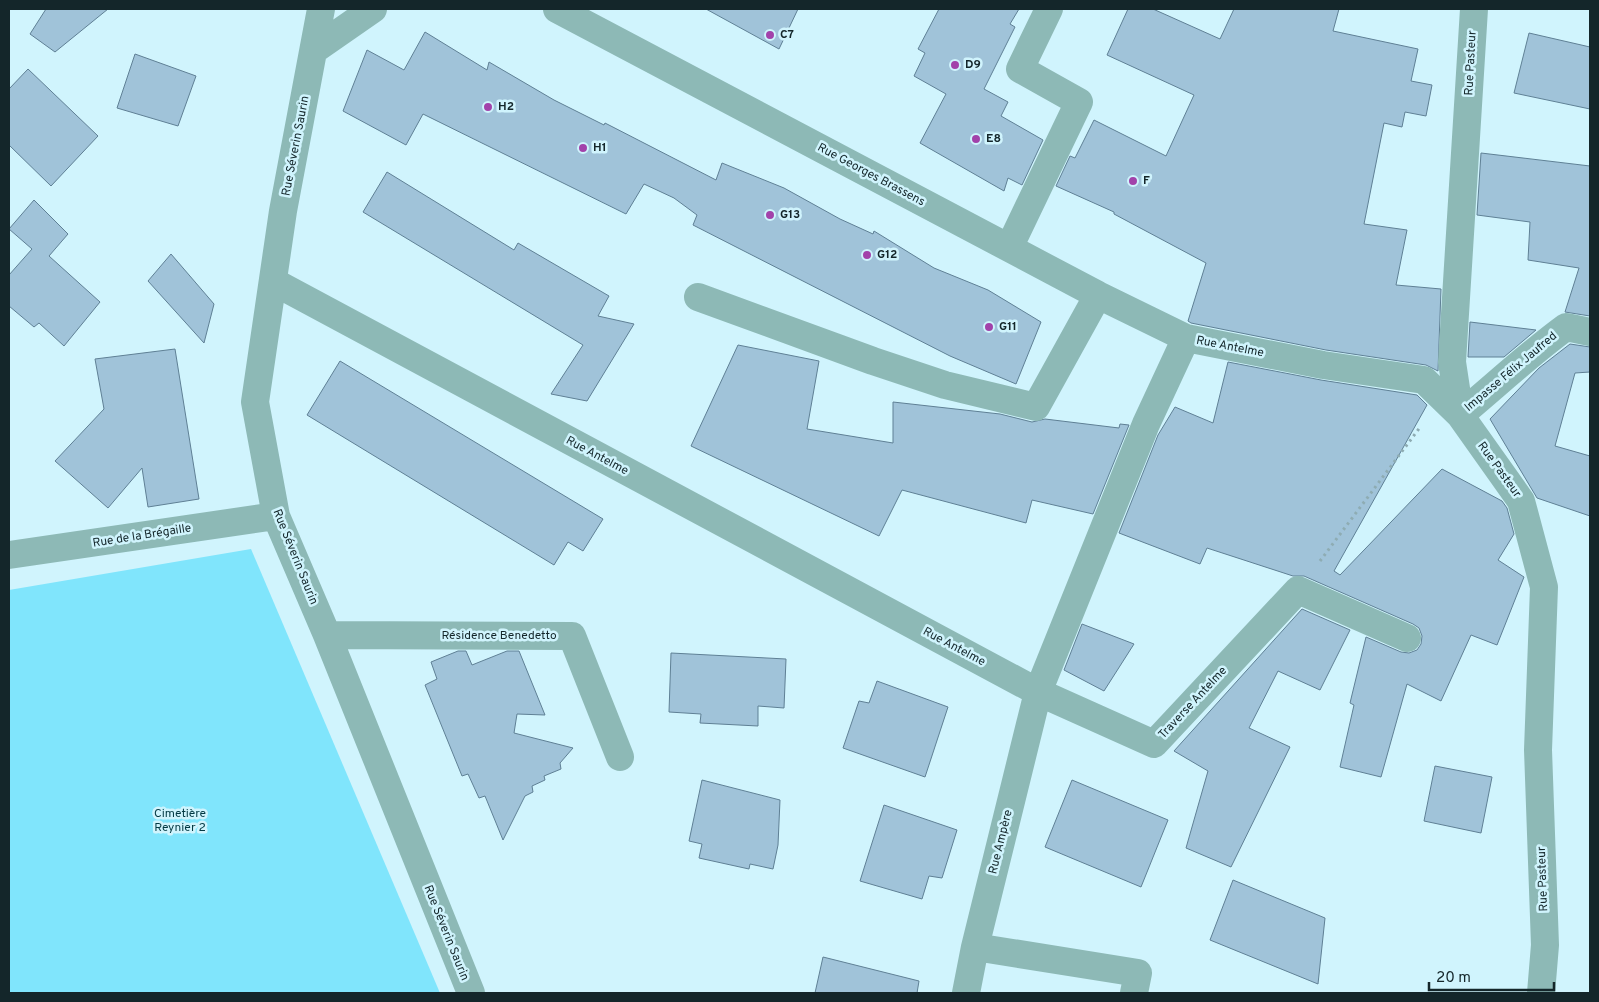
<svg xmlns="http://www.w3.org/2000/svg" width="1599" height="1002" font-family="Overpass,sans-serif">
<rect width="100%" height="100%" fill="#d0f4fd"/>
<path fill="#80e5fc" d="M251 549 440 993H9V590Z"/>
<path fill="#a0c3d9" stroke="#5f8095" d="M46 9H108L55 52 30 34Z
M706 9H798L779 49Z
M939 9H1019L1010 24 1015 27 984 89 1008 102 1001 116 1043 140 1022 185 1008 178 1004 191 920 143 946 94 914 76 925 53 918 49Z
M1128 9H1153L1220 39 1234 9H1339L1333 31 1418 49 1411 81 1432 85 1426 116 1405 112 1402 127 1384 123 1364 224 1407 230 1396 285 1441 289 1438 371 1426 365 1326 350 1191 323 1188 321 1206 263 1114 214V212L1056 186 1070 156 1075 158 1094 120 1166 156 1194 95 1107 55Z
M425 32 487 70 489 62 554 100 604 125 605 123 716 180 722 163 784 188 840 219 873 234 874 231 934 268 988 290 1041 322 1016 384 950 356 693 225 697 215 674 198 644 184 626 214 423 114 406 145 343 111 367 50 404 70Z
M1529 33 1590 47V109L1514 93Z
M135 54 196 76 178 126 117 108Z
M28 69 98 136 51 186 9 145V89Z
M1481 153 1590 166V316L1565 312 1579 268 1528 260 1530 222 1477 215Z
M387 172 514 250 518 243 609 296 598 316 634 324 587 401 551 394 583 345 363 212Z
M34 200 68 234 49 256 100 302 64 346 39 323 34 327 9 306V275L32 249 9 229Z
M171 254 214 304 204 343 148 281Z
M1470 322 1536 330 1504 357H1468Z
M1570 344 1590 347V372L1575 373 1555 446 1590 456V516L1537 498 1490 419 1539 368Z
M738 345 819 361 807 429 893 443V402L1000 414 1032 422 1045 419 1119 428 1120 424 1129 425 1093 514 1032 500 1026 523 902 490 879 536 691 446Z
M175 349 199 499 148 507 142 468 108 508 55 461 104 409 95 359Z
M340 361 603 519 583 551 568 542 554 565 307 415Z
M1228 362 1321 380 1417 395 1427 405 1334 571 1340 575 1442 469 1502 501 1507 508 1514 534 1498 560 1524 577 1497 645 1471 635 1441 701 1407 684 1381 777 1340 767 1354 705 1350 703 1366 637 1401 652 1409 653 1417 650 1421 644 1422 636 1419 628 1413 624 1304 576H1293L1207 548 1200 564 1119 533 1158 435 1175 407 1213 423Z
M1302 609 1350 630 1320 690 1278 671 1249 728 1290 747 1231 867 1186 848 1208 771 1174 751Z
M1082 624 1134 644 1104 691 1064 670Z
M458 651H466L472 665 507 651H519L545 715 517 714 514 733 573 748 560 763 561 769 544 776 545 780 532 786 533 792 525 796 503 840 485 796 479 798 468 774 462 776 425 685 437 679 431 662Z
M671 653 786 659 784 708 758 706V726L700 723 701 714 669 712Z
M877 681 948 707 925 777 843 748 859 701 869 703Z
M1435 766 1492 777 1481 833 1424 821Z
M702 780 780 800 778 845 773 869 750 864 749 869 699 858 702 844 689 841Z
M1072 780 1168 820 1141 887 1045 847Z
M884 805 957 830 942 878 929 876 922 899 860 881Z
M1233 880 1325 918 1318 984 1210 940Z
M823 957 919 981 917 993H815Z"/>
<g fill="none" stroke-linecap="round" stroke-linejoin="round">
<path stroke="#8eacb3" stroke-width="3" stroke-dasharray="2.5 4" stroke-linecap="butt" d="M1320 561 1421 426"/>
<path stroke="#8db9b6" stroke-width="28" d="M321 9 283 211 255 402 276 516 327 635 471 993
M557 9 1098 295 1186 338
M1474 9 1452 362 1460 415 1521 501 1544 587 1538 750 1545 945 1541 993
M314 50 373 9
M1009 248 1079 102 1020 69 1049 9
M274 282 1038 692 1146 424 1186 338 1323 365 1424 380 1460 415C1496 385 1529 354 1566 327L1590 332
M698 297 873 361 945 385 1036 407 1098 295
M9 555 276 516
M327 635 572 636 620 757
M975 947 1138 973 1134 993
M966 993 975 947 1038 692 1154 744 1298 590 1407 638"/>
</g>
<g fill="#a242aa" stroke="#d0f4fd" stroke-width="2">
<circle cx="770" cy="35" r="5"/>
<circle cx="955" cy="65" r="5"/>
<circle cx="488" cy="107" r="5"/>
<circle cx="976" cy="139" r="5"/>
<circle cx="583" cy="148" r="5"/>
<circle cx="1133" cy="181" r="5"/>
<circle cx="770" cy="215" r="5"/>
<circle cx="867" cy="255" r="5"/>
<circle cx="989" cy="327" r="5"/>
</g>
<g text-anchor="middle" dominant-baseline="central" stroke-width="5" stroke-linejoin="round" paint-order="stroke">
<g font-size="12" font-weight="bold" fill="#14262a" stroke="#d0f4fd" text-anchor="start">
<text x="780" y="35">C7</text>
<text x="965" y="65">D9</text>
<text x="498" y="107">H2</text>
<text x="986" y="139">E8</text>
<text x="593" y="148">H1</text>
<text x="1143" y="181">F</text>
<text x="780" y="215">G13</text>
<text x="877" y="255">G12</text>
<text x="999" y="327">G11</text>
</g>
<g font-size="12" fill="#14262a" stroke="#d0f4fd">
<text transform="translate(1471 63) rotate(-87)">Rue Pasteur</text>
<text transform="translate(296 146) rotate(-79)">Rue Séverin Saurin</text>
<text transform="translate(871 175) rotate(28)">Rue Georges Brassens</text>
<text transform="translate(1230 347) rotate(11)">Rue Antelme</text>
<text transform="translate(1511 372) rotate(-40)">Impasse Félix Jaufred</text>
<text transform="translate(597 456) rotate(28)">Rue Antelme</text>
<text transform="translate(1499 470) rotate(54)">Rue Pasteur</text>
<text transform="translate(142 536) rotate(-9)">Rue de la Brégaille</text>
<text transform="translate(295 557) rotate(68)">Rue Séverin Saurin</text>
<text x="499" y="636">Résidence Benedetto</text>
<text transform="translate(954 647) rotate(28)">Rue Antelme</text>
<text transform="translate(1193 703) rotate(-47)">Traverse Antelme</text>
<text transform="translate(1001 842) rotate(-76)">Rue Ampère</text>
<text transform="translate(1543 879) rotate(-92)">Rue Pasteur</text>
<text transform="translate(446 933) rotate(68)">Rue Séverin Saurin</text>
</g>
<g font-size="12" fill="#033943" stroke="#d0f4fd">
<text x="180" y="814">Cimetière<tspan x="180" dy="14">Reynier 2</tspan></text>
</g>
</g>
<rect width="1599" height="1002" fill="none" stroke="#14262a" stroke-width="20"/>
<path d="M1429 982v8h125v-8" fill="none" stroke="#14262a" stroke-width="2.5"/>
<text x="1436" y="982" font-size="15" fill="#14262a" stroke="#d0f4fd" stroke-width="4" paint-order="stroke">20 m</text>
</svg>
